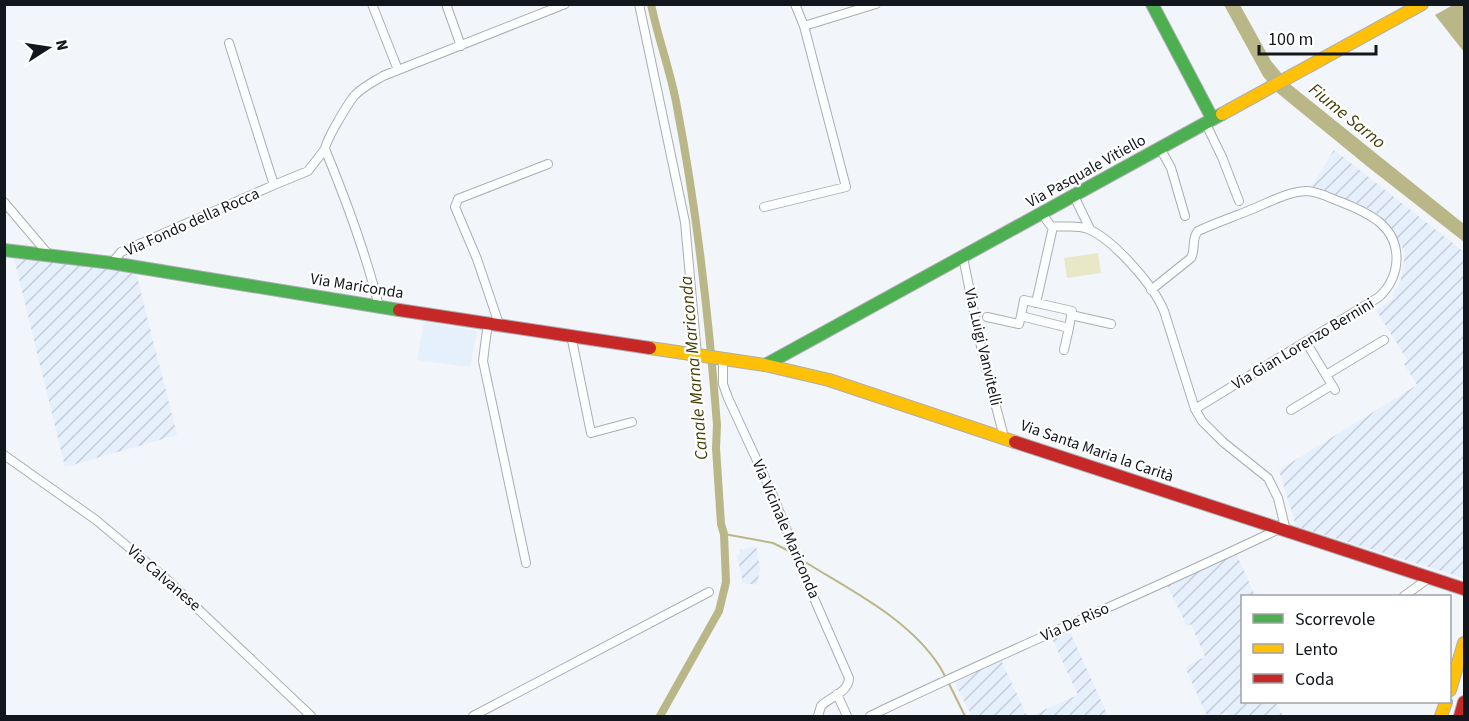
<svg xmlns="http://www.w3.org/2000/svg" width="1469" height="721" font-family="'Source Sans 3',sans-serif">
<defs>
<pattern id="industrial-furrows" width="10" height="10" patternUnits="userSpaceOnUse" patternTransform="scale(1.5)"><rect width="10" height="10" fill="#e6effc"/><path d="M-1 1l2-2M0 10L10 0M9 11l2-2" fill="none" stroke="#c4ccd8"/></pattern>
</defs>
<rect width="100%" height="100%" fill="#f2f5f9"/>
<path fill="#e6effc" d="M424 322 477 331 470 367 417 360Z"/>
<path fill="url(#industrial-furrows)" d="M1334 150 1464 252V578L1296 526 1279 470 1417 385 1404 364 1408 361 1376 310 1394 298 1392 296 1400 283 1403 269 1405 253 1395 233 1386 221 1373 211 1357 203 1312 186Z
M13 254 136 273 177 435 65 467Z
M756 546 760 568 757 585 743 583 737 555H740V550Z
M1236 553 1255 596H1242V702H1276L1283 716H1229L1227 712 1216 716H1207L1185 667 1205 657 1191 624 1187 626 1167 585Z
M1068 628 1108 716H1030L1078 695 1051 636Z
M1000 658 1027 716H972L953 679Z"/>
<path fill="#e8e8c8" d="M1098 253 1101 273 1067 278 1064 258Z"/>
<path fill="#b9b787" d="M1224 5H1240L1271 61 1291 85 1464 224V242L1368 167 1275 91 1263 76Z
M1453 5H1464V52L1435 15Z"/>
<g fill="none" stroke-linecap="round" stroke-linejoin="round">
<path stroke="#b9b787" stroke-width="2" d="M724 534 773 543 793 553
M802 560C849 590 909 618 940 667 949 683 957 700 965 716"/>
<path stroke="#b9b787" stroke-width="8" d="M651 4C658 39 671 72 677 107 697 211 709 318 717 425L716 448 721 524 724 534 726 582 719 611 660 716"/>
<g stroke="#aaaeb3" stroke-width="10">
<path id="street" d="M372 4 398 70
M446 4 461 46
M639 4 685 222 697 355
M804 26 876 4
M1205 122 1222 157 1239 201
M1160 148 1171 168 1185 216
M274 185 308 171 325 149
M1074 196 1090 229
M4 202 49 255
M764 207 846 187 804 26 795 4
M1042 214 1051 226C1063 228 1076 224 1088 229 1113 239 1154 286 1164 311L1195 409 1202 421 1223 442 1268 478 1278 498 1286 531
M963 257 984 361 1004 437
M112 263 121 252 274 185 229 43
M1151 290 1191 258C1196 249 1191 239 1198 231 1215 223 1233 217 1250 210 1268 203 1286 192 1306 191 1318 191 1330 198 1341 202 1354 207 1367 213 1378 221 1404 242 1401 276 1379 297L1195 409
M1024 300 1072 311 1069 328 1021 316Z
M1036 303 1053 227
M379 307C366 253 346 200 325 149 326 140 348 103 355 95 363 87 373 82 383 76L565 4
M1071 315 1111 324
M987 317 1019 324 1021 316
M488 322 483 361 526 563
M499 324 477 259 455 207 458 199 548 164
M571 335 591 433 632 422
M1306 342 1335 390
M1064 350 1069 328
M723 359V384L728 398 772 493 809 587 849 678C849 692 830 697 821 706L818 716
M1326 375 1384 340
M1291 410 1332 385
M4 455 96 520 163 576 311 716
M1404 596 1429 578
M837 694 847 716
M473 716 709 592
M870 716C1005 651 1144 594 1279 529"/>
</g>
<g stroke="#aaaeb3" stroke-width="14">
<path id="fast" d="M1152 4 1212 118
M4 250 112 263 399 310
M765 365 1222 114"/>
</g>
<g stroke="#aaaeb3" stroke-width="14">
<path id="slow" d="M1222 114 1422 4
M650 348 765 365 829 380 1015 442
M1450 690 1464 643
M1441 716 1446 702"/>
</g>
<g stroke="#aaaeb3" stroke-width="14">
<path id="jam" d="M399 310 650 348
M1015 442 1464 589
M1460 716 1464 702"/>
</g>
<use href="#street" stroke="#fdfefe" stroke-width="8"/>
<use href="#fast" stroke="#4caf50" stroke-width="12"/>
<use href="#slow" stroke="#ffc107" stroke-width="12"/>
<use href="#jam" stroke="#c62828" stroke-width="12"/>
</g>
<g text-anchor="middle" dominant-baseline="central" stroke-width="4.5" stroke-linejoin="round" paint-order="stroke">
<g font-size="16" fill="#12161d" stroke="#fff">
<text transform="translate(1086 171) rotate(-29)">Via Pasquale Vitiello</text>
<text transform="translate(192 222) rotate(-24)">Via Fondo della Rocca</text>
<text transform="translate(357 286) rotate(9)">Via Mariconda</text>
<text transform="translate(1303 344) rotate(-31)">Via Gian Lorenzo Bernini</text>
<text transform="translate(983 347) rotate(77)">Via Luigi Vanvitelli</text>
<text transform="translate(1097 451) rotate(19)">Via Santa Maria la Carità</text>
<text transform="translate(786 529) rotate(67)">Via Vicinale Mariconda</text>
<text transform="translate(164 578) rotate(41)">Via Calvanese</text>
<text transform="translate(1075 622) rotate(-24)">Via De Riso</text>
</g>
<g font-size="18" font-style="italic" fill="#423f05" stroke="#fff">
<text transform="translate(1347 116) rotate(39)">Fiume Sarno</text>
<text transform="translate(694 368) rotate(-95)">Canale Marna Mariconda</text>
</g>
</g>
<rect width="1469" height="721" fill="none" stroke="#12161d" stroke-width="12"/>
<rect x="1241" y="595" width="210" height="108" fill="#ffffff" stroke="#a0a2a5" stroke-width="1.5"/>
<rect x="1253" y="614" width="30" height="9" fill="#4caf50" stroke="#a0a2a5" stroke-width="1.5"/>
<text x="1295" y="625" font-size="18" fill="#12161d">Scorrevole</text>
<rect x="1253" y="644" width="30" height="9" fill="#ffc107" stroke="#a0a2a5" stroke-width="1.5"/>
<text x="1295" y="655" font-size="18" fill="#12161d">Lento</text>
<rect x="1253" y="674" width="30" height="9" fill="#c62828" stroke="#a0a2a5" stroke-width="1.5"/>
<text x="1295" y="685" font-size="18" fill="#12161d">Coda</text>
<g transform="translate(48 48) rotate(78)" stroke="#ffffff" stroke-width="4.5" paint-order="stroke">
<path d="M0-4.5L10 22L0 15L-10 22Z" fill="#12161d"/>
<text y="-9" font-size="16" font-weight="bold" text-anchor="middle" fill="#12161d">N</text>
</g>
<path d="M1259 45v9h117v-9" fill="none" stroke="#12161d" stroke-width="3"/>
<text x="1268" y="45" font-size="18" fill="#12161d" stroke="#ffffff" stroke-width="4.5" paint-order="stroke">100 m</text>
</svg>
